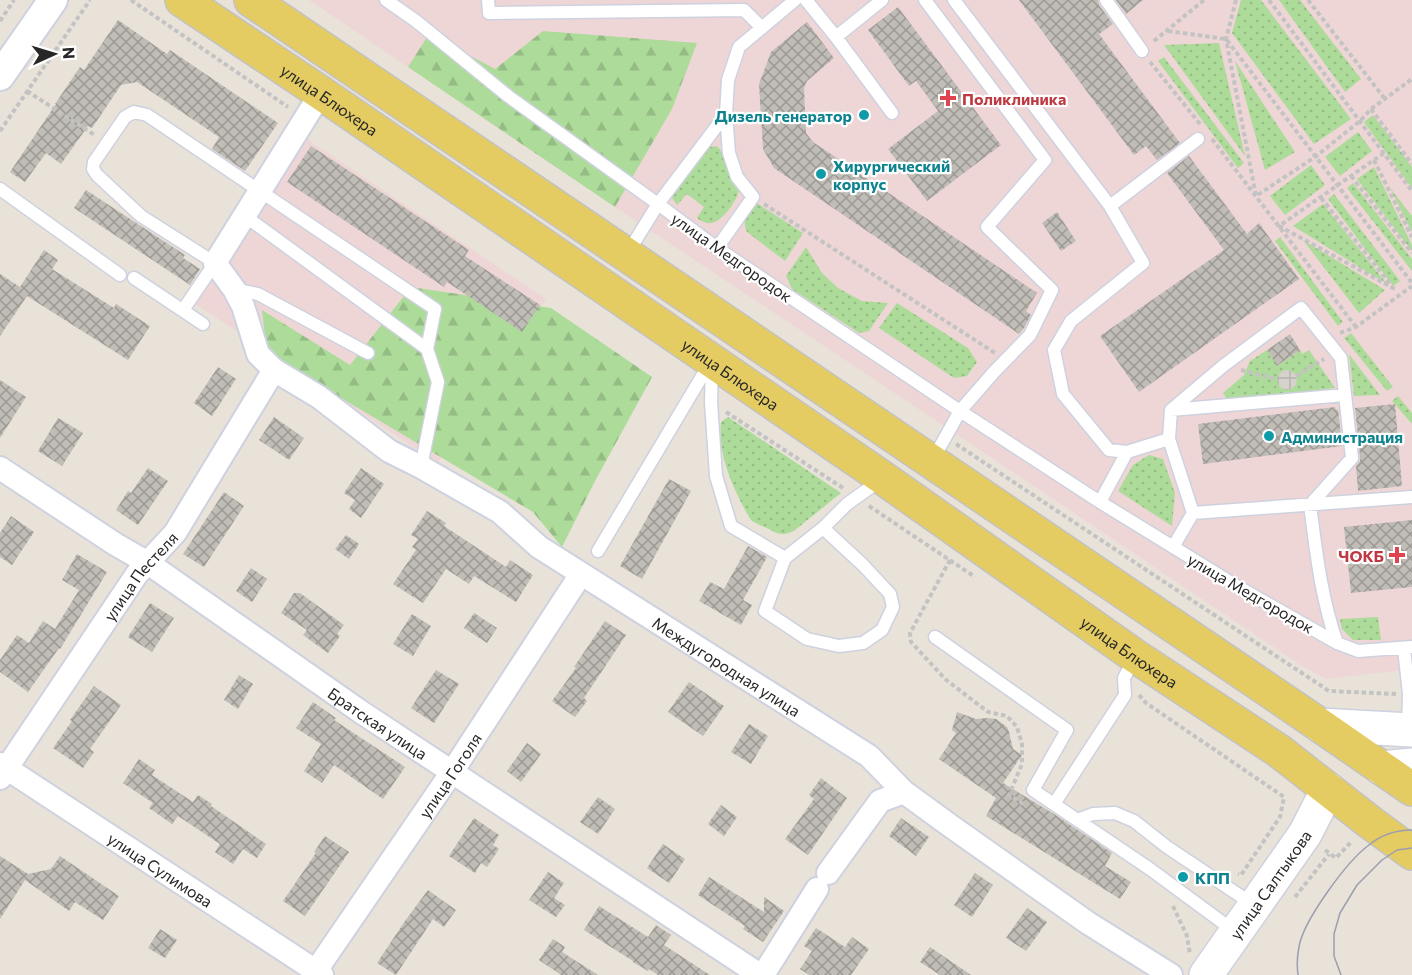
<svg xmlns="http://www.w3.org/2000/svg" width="1412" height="975" font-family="Commissioner,sans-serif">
<defs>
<pattern id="grass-dots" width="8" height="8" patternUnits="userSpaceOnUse" patternTransform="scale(1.5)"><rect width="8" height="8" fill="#addb99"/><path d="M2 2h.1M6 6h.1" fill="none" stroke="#95bc84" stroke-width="1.8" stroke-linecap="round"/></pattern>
<pattern id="forest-firs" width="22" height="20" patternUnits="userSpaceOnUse" patternTransform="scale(1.5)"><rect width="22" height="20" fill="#addb99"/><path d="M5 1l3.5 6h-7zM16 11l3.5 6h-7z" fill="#95bc84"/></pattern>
<pattern id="plaza-grid" width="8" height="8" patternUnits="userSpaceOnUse" patternTransform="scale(1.5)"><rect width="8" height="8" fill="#d5d1cb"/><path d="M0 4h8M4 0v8" fill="none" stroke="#b7b3ae"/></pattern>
<pattern id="building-cross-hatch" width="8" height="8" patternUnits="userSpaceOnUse" patternTransform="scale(1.5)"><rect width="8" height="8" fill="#c0bcb6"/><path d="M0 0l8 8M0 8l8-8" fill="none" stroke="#9c9994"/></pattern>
</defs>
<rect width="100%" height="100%" fill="#e8e2d9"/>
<path fill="#efd6d6" d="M309 0H1412V669L1326 679 1299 664 968 442 615 207Z
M304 137 546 299 438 463 194 303Z"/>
<path fill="url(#grass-dots)" d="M1241 0H1261L1351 119 1314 144 1232 33Z
M1279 0H1300L1361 79 1345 92Z
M1219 43 1245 156 1164 45Z
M1164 57 1244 163 1238 168 1158 61Z
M1235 61 1295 152 1265 170Z
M1373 115 1412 167V188L1364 122Z
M1358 132 1372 151 1340 176 1325 157Z
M716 146C725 152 723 159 727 168 730 176 737 182 739 190 737 201 722 222 711 223 706 224 701 221 697 218L704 207 687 194 677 205 672 198 671 192 706 150 710 147Z
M1311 165 1325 185 1285 215 1270 196Z
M1374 167 1412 245V251L1357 179Z
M1353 183 1412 259V271L1347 188Z
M1390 188 1412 216V232Z
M1334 194 1400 281 1393 286 1328 199Z
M755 202 803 233 785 261 747 232C741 218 747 213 755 202Z
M1323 204 1387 284 1293 226Z
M1280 237 1343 322 1338 326 1275 241Z
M1303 240 1385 290 1359 313Z
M806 247 822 273 838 288 862 301 888 303 869 331 859 333 792 289 786 276Z
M897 303 968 348 977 362 967 376 954 378 879 328Z
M1351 333 1393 387 1387 391 1344 338Z
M1267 350 1278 366 1300 350 1302 354 1309 350 1335 388 1228 401 1223 393 1244 375 1250 361Z
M1349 354 1380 395 1354 396Z
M1398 396 1412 413V424L1392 401Z
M728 417 841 493 795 530C785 536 779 535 769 529 764 527 757 524 752 521 748 516 745 510 742 504 729 479 718 451 721 422Z
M1149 455 1163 459 1175 493 1172 526 1118 491 1133 465Z
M1378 617 1381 640H1353L1342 629 1340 619Z"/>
<path fill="url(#forest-firs)" d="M543 31 697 43 672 109 615 207 408 67 429 34 495 69Z
M411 287 551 308 652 377 595 481 562 547 533 512 267 354 262 310 350 365Z"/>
<path fill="url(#plaza-grid)" d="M1277 380a10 10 0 1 1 20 0a10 10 0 1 1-20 0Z"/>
<path fill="url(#building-cross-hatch)" d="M1019 0H1098L1099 5 1113 24 1099 34 1180 143 1157 160 1146 146 1134 155Z
M1116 0H1143L1126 14Z
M898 7 1001 145 927 201 888 149 938 111 916 81 909 86 868 30Z
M118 20 167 54 170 50 278 123 245 171 212 149 219 137 137 82 121 85 92 128 88 126 61 164 46 153 25 182 10 172 56 104H55L80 67 84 70Z
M807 22 834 58 807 81 804 88 806 133 813 142 1037 293 1026 311 1031 315 1024 328 1019 334 774 168 763 149 759 84 771 52Z
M311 146 469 250 465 256 540 305 522 332 447 282 444 287 287 182Z
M1189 156 1247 234 1259 223 1299 279 1139 392 1100 336 1224 250 1167 173Z
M86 190 185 255 183 258 200 269 190 285 74 208Z
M1057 212 1076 241 1061 251 1042 223Z
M44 250 58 260 52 269 114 308 116 304 150 326 128 360 27 296 0 336V274L20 287Z
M1290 334 1300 350 1277 366 1267 350Z
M218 367 236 379 212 416 194 403Z
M0 380 26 397 0 438Z
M1395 404 1402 486 1358 491 1356 466 1360 461V457L1355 408Z
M1335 407 1336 410 1338 409 1342 446 1203 464 1198 424Z
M274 417 304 438 289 460 259 440Z
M58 418 83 433 62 466 38 451Z
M148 468 168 481 138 525 116 510 128 491 131 493Z
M361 468 384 484 361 518 349 509 355 500 344 493Z
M669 479 691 491 642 579 620 566Z
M224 492 244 506 204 567 183 554Z
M427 511 446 523 444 526 506 567 510 560 533 575 516 602 474 576 469 584 446 569 423 603 393 584 416 550 412 547 418 539 411 535Z
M11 516 34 532 12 565 0 557V533Z
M1412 520V587L1351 593 1344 527Z
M346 535 359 544 349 559 335 549Z
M748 546 767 557 743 600 752 605 741 625 699 601 710 582 724 589Z
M77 554 107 572 60 649 59 648 28 692 0 672V660L17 635 29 643 43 621 55 629 79 590 62 580Z
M251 568 267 579 252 602 236 591Z
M294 593H300L344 625 337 634 340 636 328 653 303 635 307 630 281 613Z
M150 603 174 618 152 652 128 637Z
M474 613 497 628 487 643 464 628Z
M412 614 431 626 413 656 393 644Z
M605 621 626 635 584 698 587 701 575 717 552 701 576 668 574 667Z
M436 670 459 684 434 723 411 708Z
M239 675 253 684 238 709 224 700Z
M689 682 724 706 703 736 668 712Z
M94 686 121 705 90 749 94 752 83 768 53 748 72 721 70 720Z
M313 702 336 718 334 720 405 767 383 799 334 765 322 783 304 771 321 744 296 728Z
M957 712 976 719 987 718 996 719 1007 727 1009 732 1013 749 1022 755 1003 783 1054 814 1112 853 1105 866 1131 882 1120 899 986 816 996 798 939 759 956 733 952 730Z
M749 724 768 736 751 764 731 752Z
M527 743 541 754 521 782 507 771Z
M139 759 155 770 152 775 193 802 198 795 212 804 211 806 266 844 257 858 243 849 233 864 215 852 220 844 178 816 172 824 149 808 153 803 123 783Z
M821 778 847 798 808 855 785 839 814 799 809 795Z
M598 797 615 809 598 834 580 822Z
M721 805 737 817 724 836 708 824Z
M474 818 499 835 493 845 499 849 487 867 481 863 475 873 449 856Z
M901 818 929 837 916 856 889 836Z
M325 836 349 852 305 916 283 901 316 853 314 852Z
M663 844 685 859 669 883 647 868Z
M0 856 28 874 51 869 60 856 119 896 103 920 75 902 69 911 25 880 0 919Z
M548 872 564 883 554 898 565 905 556 917 529 900Z
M975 873 993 885 972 917 954 905Z
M709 877 764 912V897L784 911 763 942 743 929 745 926 698 895Z
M428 890 456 910 444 927 433 919 396 975 377 963 405 921Z
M599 906 648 937 656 925 671 935 664 945 710 975H658L649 969 648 971 633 962V961L584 930Z
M1027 908 1047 922 1026 951 1006 938Z
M816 928 845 947 852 937 869 949 851 975H809L800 969 812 951 804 946Z
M160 929 177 940 165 958 148 948Z
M553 939 565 947 562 952 598 975H561L539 960Z
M930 947 971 975H940L920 962Z"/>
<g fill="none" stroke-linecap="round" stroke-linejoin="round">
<g stroke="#ced1df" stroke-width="15">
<path id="service" d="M386 0 416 21 508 96 658 204 717 248 960 411 1100 502 1235 585 1337 643 1358 651 1412 647
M488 0 489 13 744 10 762 28
M806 0 836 37 892 113
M925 0 1045 160 987 227 1052 290 1030 335 994 372 960 411 932 461
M954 0 1110 206 1143 263 1071 321 1054 350 1063 394 1109 450 1127 452
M1106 0 1142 51
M836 37 882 0
M0 189 120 275
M1110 206 1198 139
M245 216 427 349
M717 248 753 197 737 177 729 153 726 114 728 80 739 47 795 0
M627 254 658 204 726 114
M134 278 203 324
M234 289 258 294 368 353
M183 310 215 263 141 216 97 175 93 169 94 162 125 117 134 112 147 115 435 309 427 349 438 382 421 467
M712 365 711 402 716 476 731 526 785 558 823 528 847 504 882 479
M1171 410 1345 395
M1169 439 1193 513 1412 497
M1100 502 1127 452 1169 439 1171 410 1223 366 1301 308 1341 358 1352 458 1310 505C1316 551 1321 598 1337 643
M1173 547 1193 513
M598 551 711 361
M785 558 765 611 807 639 839 646 863 643 882 630 893 607 890 594 863 565 823 528
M935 637 1067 730 1033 790 1150 869 1234 931
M1404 648 1409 694 1408 728
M1054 804 1125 695 1124 678 1135 657
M1077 820 1093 814 1115 813 1134 821 1167 847 1254 905"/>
</g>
<g stroke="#ced1df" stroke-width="26">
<g id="minor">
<path id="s1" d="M321 93 215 263 234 289 243 306 258 354 274 370 319 397 389 451 421 467 500 512 539 547 869 756 904 792 952 827 1088 923 1171 975"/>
<path id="s2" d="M0 468 115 544 148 563 361 712 760 975"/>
<path id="s3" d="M0 764 322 975"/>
<path id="s4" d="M0 778 137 574 175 533 274 370"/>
<path d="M828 873 880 801 904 792"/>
<path id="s5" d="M313 975 452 772 581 574"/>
<path d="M763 975 817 889"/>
</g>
</g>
<g stroke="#ced1df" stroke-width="32">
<path id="tertiary" d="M0 76 53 0"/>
</g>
<g stroke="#ced1df" stroke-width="36">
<g id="secondary">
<path d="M1319 725 1412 730"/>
<path d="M1381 768 1412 765"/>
<path id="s6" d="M1206 975 1305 834 1328 789"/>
</g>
</g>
<g stroke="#c3c3c3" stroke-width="36">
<g id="primary">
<path id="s7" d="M182 0 321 93 883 478 1135 656 1279 751 1371 823 1412 853"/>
<path d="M251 0 1305 715 1412 789"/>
</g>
</g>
<path stroke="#c3c3c3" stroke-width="4" stroke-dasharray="4.5 3" stroke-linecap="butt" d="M131 0 288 107
M1236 0 1226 39 1256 196 1315 157 1360 121 1371 109 1412 79
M1269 0 1412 191
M1308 0 1385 99
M0 21 14 0
M1168 31 1226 39 1412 283
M1154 41 1204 0
M1150 62 1200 124
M27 91 96 136
M1371 109 1412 164
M0 131 90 0
M1212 139 1356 327
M1384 153 1279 226 1395 289
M1374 160 1412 237
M1351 176 1412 253
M1321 198 1392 286
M764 204 995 353
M1340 333 1356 327 1412 286
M1241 370 1276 379
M1296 376 1324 359
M726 412 843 488
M956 444 1329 691 1396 694
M869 506 975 577
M950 560 910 633 911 642 945 679 988 712 1007 716 1017 727 1022 744V764L1009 795 1025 805
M1139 695 1146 703 1284 797 1280 817 1241 875 1238 874
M1325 850 1336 858 1352 841
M1295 897 1329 854
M1173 906 1187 936 1190 955"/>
<use href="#service" stroke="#fff" stroke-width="12"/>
<use href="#minor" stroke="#fff" stroke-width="22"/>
<use href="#tertiary" stroke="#fff" stroke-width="28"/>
<use href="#secondary" stroke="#fff" stroke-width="33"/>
<use href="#primary" stroke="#e4cb62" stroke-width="33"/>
<path stroke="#9c9eb0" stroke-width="1.5" d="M1298 975C1297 967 1297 956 1299 947 1303 921 1347 861 1369 845 1381 835 1396 830 1412 830
M1341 975 1334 956V934L1340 913 1357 885 1382 860 1397 850 1412 848"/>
</g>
<g fill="#e0444e" stroke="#fff" stroke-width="2">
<path d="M945 89h6v6h6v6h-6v6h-6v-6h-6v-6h6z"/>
<path d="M1394 546h6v6h6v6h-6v6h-6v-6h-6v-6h6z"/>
</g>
<g fill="#0f9aa8" stroke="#fff" stroke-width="2">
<circle cx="864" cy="115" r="6"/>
<circle cx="821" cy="174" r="6"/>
<circle cx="1269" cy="436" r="6"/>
<circle cx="1183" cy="877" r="6"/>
</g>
<g text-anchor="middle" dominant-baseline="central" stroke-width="4.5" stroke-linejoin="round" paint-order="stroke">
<g font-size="16" font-weight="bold" fill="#be3a42" stroke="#fff" text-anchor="start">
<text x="962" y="98">Поликлиника</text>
<text x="1384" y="555" text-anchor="end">ЧОКБ</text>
</g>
<g font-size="16" fill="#272727" stroke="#fff">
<text stroke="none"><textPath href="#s7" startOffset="178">улица Блюхера</textPath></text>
<text transform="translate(732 257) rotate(35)">улица Медгородок</text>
<text stroke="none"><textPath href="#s7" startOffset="664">улица Блюхера</textPath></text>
<text stroke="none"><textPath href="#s4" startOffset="246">улица Пестеля</textPath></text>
<text transform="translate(1251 593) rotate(30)">улица Медгородок</text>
<text stroke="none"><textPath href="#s7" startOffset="1150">улица Блюхера</textPath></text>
<text stroke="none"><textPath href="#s1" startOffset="867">Междугородная улица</textPath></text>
<text stroke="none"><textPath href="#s2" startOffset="456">Братская улица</textPath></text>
<text stroke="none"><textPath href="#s5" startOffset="242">улица Гоголя</textPath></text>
<text stroke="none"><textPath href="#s3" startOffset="192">улица Сулимова</textPath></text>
<text stroke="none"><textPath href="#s6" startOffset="111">улица Салтыкова</textPath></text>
</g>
<g font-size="16" font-weight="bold" fill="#0d838f" stroke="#fff" text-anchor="start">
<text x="852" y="115" text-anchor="end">Дизель генератор</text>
<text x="833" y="165">Хирургический<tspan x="833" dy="18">корпус</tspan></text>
<text x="1281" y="436">Администрация</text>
<text x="1195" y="877">КПП</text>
</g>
</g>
<g transform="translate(54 54) rotate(86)" stroke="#ffffff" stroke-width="4.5" paint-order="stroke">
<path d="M0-4.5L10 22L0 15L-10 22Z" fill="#272727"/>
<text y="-9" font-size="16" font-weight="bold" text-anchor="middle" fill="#272727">N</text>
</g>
</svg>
